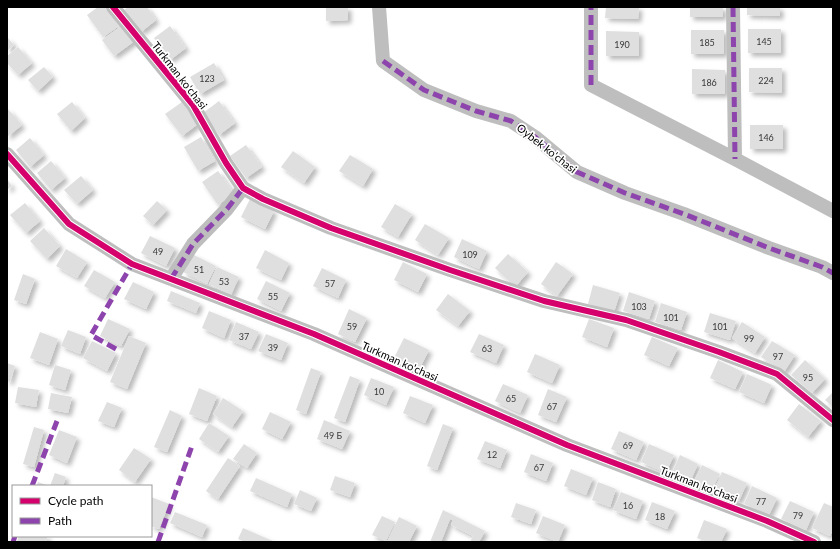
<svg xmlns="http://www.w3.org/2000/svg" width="840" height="549" font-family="Lato,sans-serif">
<defs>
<filter id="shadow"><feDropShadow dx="3.5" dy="3.5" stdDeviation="2" flood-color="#0004"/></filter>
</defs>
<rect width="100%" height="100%" fill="#fff"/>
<path fill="#dfdfdf" filter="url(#shadow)" d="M98 7H106L119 26 103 37 87 15Z
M128 7H147L156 20 141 32 124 10Z
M326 7H348V20L326 21Z
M606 7H639L638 19 605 18Z
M690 7H723V17H690Z
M747 7H780V16L747 15Z
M124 24 136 40 114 56 102 40Z
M170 26 186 48 170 60 154 38Z
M748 29H781V53H748Z
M691 30H724V54H691Z
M606 31 639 32V56H606Z
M7 37 14 45 7 51Z
M18 47 32 63 18 75 7 63V56Z
M214 63 224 80 200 94 190 77Z
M44 67 53 77 38 91 28 80Z
M749 68H782V93L749 92Z
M692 69 725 70V94H692Z
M219 101 235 123 219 135 203 113Z
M72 102 85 118 71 131 57 114Z
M182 102 198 124 182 136 165 114Z
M7 109H8L22 125 7 137Z
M750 125H783V149H750Z
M201 137 215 161 198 171 184 147Z
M30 138 44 155 30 167 16 150Z
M246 145 262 167 246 178 230 156Z
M293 151 315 167 304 183 281 167Z
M350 155 373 169 363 186 339 171Z
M51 161 65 178 51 190 37 173Z
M218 171 234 193 218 205 202 182Z
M81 176 93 190 77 204 64 190Z
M7 179 12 186 7 190Z
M250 199 274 211 265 229 241 217Z
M157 201 167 210 153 225 143 216Z
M25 203 40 221 26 233 10 215Z
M395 204 412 214 398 237 381 227Z
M425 224 449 238 438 255 415 240Z
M44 228 60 246 47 259 30 241Z
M150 236 175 248 166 266 141 253Z
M462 239 487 251 479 269 454 257Z
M66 249 87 262 77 278 56 266Z
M265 250 289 263 281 280 256 268Z
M192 254 216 266 207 284 183 272Z
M508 254 528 272 515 287 495 268Z
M403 262 427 274 418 292 394 280Z
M556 262 573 274 557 296 541 284Z
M217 267 239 277 231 295 209 284Z
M322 268 346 280 338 298 313 286Z
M94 270 115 282 105 298 84 286Z
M23 274 35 279 26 304 14 300Z
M266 281 290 293 281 311 257 299Z
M133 282 154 292 146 309 124 299Z
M593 285 620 293 614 312 588 304Z
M171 291 200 303 196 313 167 301Z
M629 292 655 301 649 319 623 311Z
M448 294 470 311 458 326 436 310Z
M661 303 687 312 681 330 655 322Z
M349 309 367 318 355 342 338 334Z
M209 311 231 320 224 338 202 328Z
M710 313 736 321 730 340 704 332Z
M108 319 130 329 121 346 100 336Z
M589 319 614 328 607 347 582 337Z
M236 322 259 332 251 349 229 340Z
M742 322 765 337 755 353 732 338Z
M68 330 86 337 80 354 61 346Z
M40 332 58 339 49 365 30 358Z
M266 334 288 343 281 360 258 351Z
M479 334 504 345 496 363 470 352Z
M129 336 146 343 127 389 110 382Z
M652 337 678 348 669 366 644 355Z
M404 338 429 350 420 368 395 356Z
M92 341 116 353 107 371 83 358Z
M772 341 795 355 784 372 761 357Z
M535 354 560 365 552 383 527 372Z
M718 360 743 372 735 389 710 378Z
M805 360 825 379 812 393 791 375Z
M7 363 15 366 10 382 7 381Z
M55 365 71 370 65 390 49 385Z
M311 368 321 372 306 414 296 410Z
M747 374 772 385 764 403 739 392Z
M350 376 360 380 345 422 334 418Z
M371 378 394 387 386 405 364 395Z
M503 384 528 395 520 413 495 401Z
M18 387 39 390 36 407 15 403Z
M199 388 217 396 207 421 189 414Z
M548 389 567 397 556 422 538 415Z
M833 392V407L825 400Z
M51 393 72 397 68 413 48 409Z
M410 396 433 405 425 423 403 413Z
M223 398 243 411 232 427 213 414Z
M107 402 122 408 114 427 98 421Z
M799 404 821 421 808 437 787 420Z
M170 410 182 416 167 452 154 447Z
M270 412 291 422 282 439 262 429Z
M324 420 350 431 342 449 317 439Z
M209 423 229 436 218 452 199 439Z
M443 424 453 428 437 470 427 466Z
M34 427 44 430 34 467 23 464Z
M59 430 77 437 67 463 49 455Z
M619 431 644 442 636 460 611 449Z
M485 441 507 450 500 468 477 459Z
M244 444 257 453 247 468 233 459Z
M649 444 674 455 666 473 641 462Z
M134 448 151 459 135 482 119 470Z
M531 454 553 463 546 481 524 472Z
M680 455 698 464 690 482 672 473Z
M228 458 240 466 218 499 206 491Z
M702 465 720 474 711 491 693 483Z
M571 469 593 478 586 495 564 486Z
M722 472 747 483 739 501 714 490Z
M55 473 66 477 63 486H50Z
M335 476 355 483 350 497 330 490Z
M256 478 292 494 287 507 250 491Z
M38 482 49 486H36Z
M598 482 616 489 610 507 592 500Z
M752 486 777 498 769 515 744 504Z
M300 490 317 498 311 511 294 504Z
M621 492 643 501 636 519 613 510Z
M151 497 169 504 159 529 151 526Z
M790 501 814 512 806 530 781 519Z
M652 502 675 511 667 529 645 520Z
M516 503 536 510 531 524 511 517Z
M824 503 833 507V530L830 536 812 528Z
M443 510 485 531 479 542H470L473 536 451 525 453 520 450 519 441 542H430Z
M175 512 207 525 202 537 170 523Z
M382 516 395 522 386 541 372 535Z
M543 516 565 525 558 542 536 533Z
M399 517 417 526 409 542H387Z
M704 520 727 529 721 542H708L697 538Z
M243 528 275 542H245L238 539Z
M19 536H48L46 542H20L17 541Z"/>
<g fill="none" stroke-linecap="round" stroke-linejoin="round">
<path stroke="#bebebe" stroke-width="14" d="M113 7 193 105 226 163 243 188 263 199 331 228 450 270 544 301 626 320 719 352 777 374 833 420
M379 7 383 61 424 90 476 111 511 121 535 137 577 172 625 193 684 214 769 248 822 267 833 273
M591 7V85L735 159 833 211
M733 7 735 159
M7 154 69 224 132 264 314 334 567 445 767 521 814 542
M171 279 193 244 227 209 243 188"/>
<path stroke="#8e44ad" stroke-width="5" stroke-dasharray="10 5" stroke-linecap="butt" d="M733 7 735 159
M383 61 424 90 476 111 511 121 535 137 577 172 625 193 684 214 769 248 822 267 833 273
M591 85V7
M171 279 193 244 227 209 243 188
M116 349 91 335 132 264
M32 486 57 421
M13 542 15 536
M158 542 193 443"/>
<g stroke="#fff" stroke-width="8">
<path id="cycleway" d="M113 7 193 105 226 163 243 188 263 199 331 228 450 270 544 301 626 320 719 352 777 374 833 420
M7 154 69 224 132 264 314 334 567 445 767 521 814 542"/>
</g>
<use href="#cycleway" stroke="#d6006c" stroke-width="6"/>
</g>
<g text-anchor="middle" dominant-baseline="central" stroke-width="3.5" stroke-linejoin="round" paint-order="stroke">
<g font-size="9" fill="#383838">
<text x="764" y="41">145</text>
<text x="707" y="42">185</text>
<text x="622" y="44">190</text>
<text x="207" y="78">123</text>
<text x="766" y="80">224</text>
<text x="709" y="82">186</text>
<text x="766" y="137">146</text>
<text x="158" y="251">49</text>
<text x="470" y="254">109</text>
<text x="199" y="269">51</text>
<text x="224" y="281">53</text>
<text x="330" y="283">57</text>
<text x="273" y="296">55</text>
<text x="639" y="306">103</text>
<text x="671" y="317">101</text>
<text x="352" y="326">59</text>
<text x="720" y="326">101</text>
<text x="244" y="336">37</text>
<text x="749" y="338">99</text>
<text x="273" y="347">39</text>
<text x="487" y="348">63</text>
<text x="778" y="356">97</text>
<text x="808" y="377">95</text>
<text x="379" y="391">10</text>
<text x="511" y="398">65</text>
<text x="552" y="406">67</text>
<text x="333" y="435">49 Б</text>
<text x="628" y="445">69</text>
<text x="492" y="454">12</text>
<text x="539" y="467">67</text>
<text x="761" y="501">77</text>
<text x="628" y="505">16</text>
<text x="798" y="515">79</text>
<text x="660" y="516">18</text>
</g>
<g font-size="11" fill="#000" stroke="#fff">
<text transform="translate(180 75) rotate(52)">Turkman ko'chasi</text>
<text transform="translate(547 148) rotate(38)">Oybek ko'chasi</text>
<text transform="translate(400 361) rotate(24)">Turkman ko'chasi</text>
<text transform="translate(699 484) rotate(21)">Turkman ko'chasi</text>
</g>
</g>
<rect width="840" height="549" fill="none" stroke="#000000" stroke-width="16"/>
<rect x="12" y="485" width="140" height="52" fill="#ffffff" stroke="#999999"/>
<rect x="20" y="498" width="20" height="6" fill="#d6006c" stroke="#999999"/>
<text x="48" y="505" font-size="12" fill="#000000">Cycle path</text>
<rect x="20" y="518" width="20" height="6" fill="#8e44ad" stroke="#999999"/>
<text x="48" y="525" font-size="12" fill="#000000">Path</text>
</svg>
